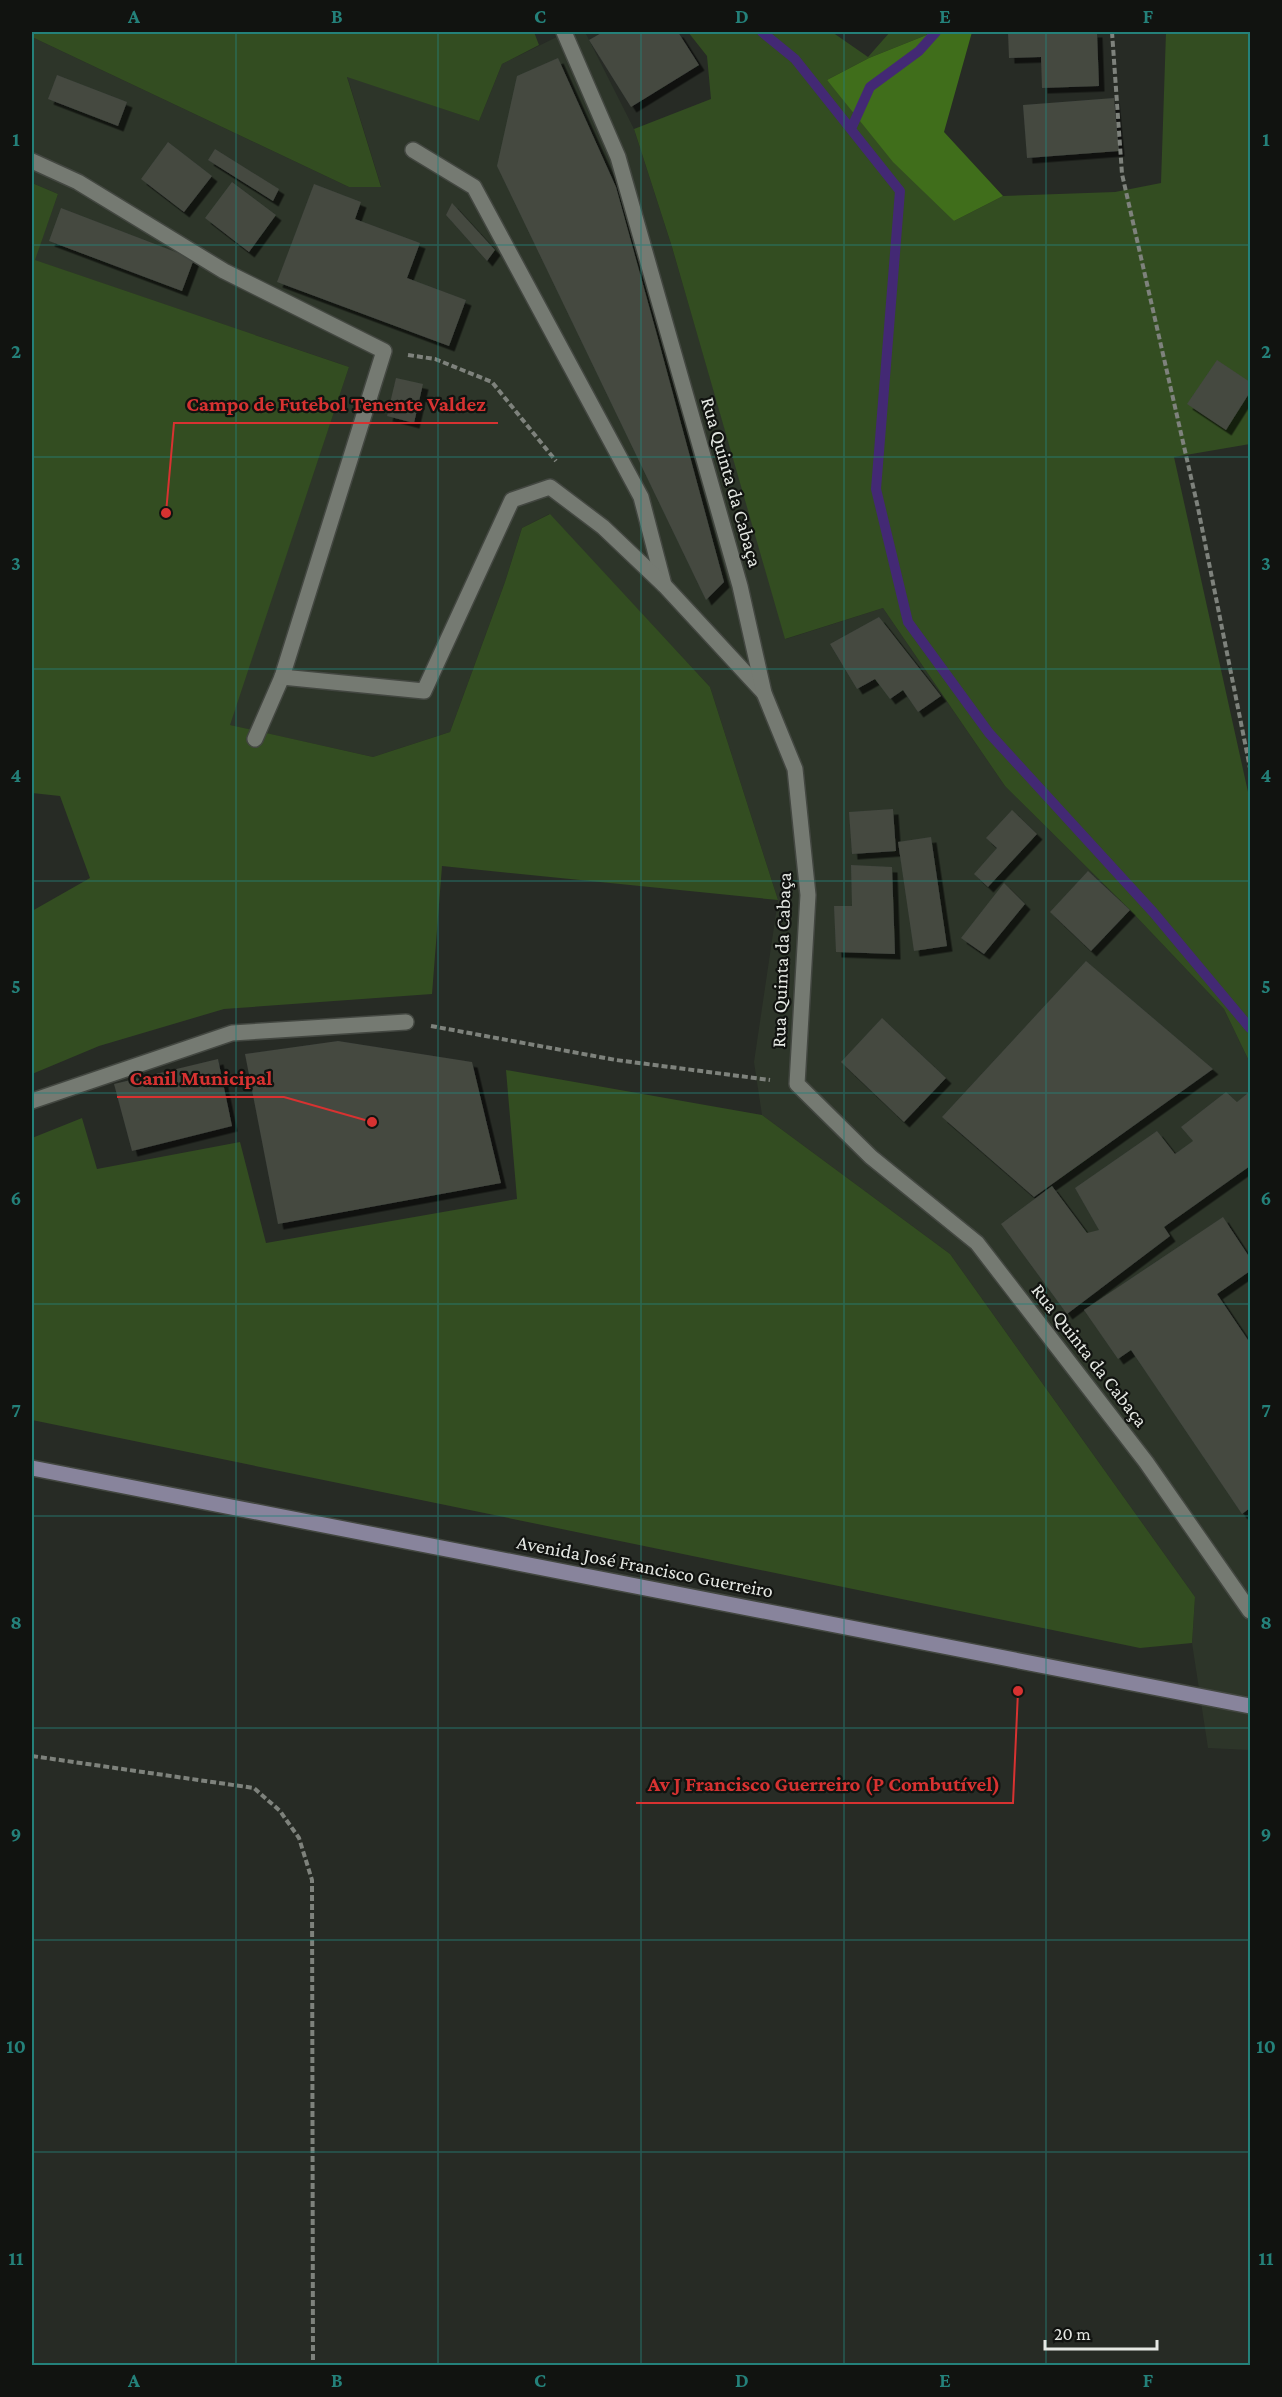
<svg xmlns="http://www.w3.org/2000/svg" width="1282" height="2397" font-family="'Crimson Pro',serif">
<defs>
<filter id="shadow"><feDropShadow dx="5.5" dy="5.5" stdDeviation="0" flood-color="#0009"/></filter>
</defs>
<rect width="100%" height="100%" fill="#272b25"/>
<path fill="#2d3529" d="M567 32H585L634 129 672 247 786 639 883 608 1005 786 1130 910 1224 1009 1250 1063V1750L1208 1748 1192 1643 1195 1597 950 1254 762 1115 754 1062 778 900 710 687 549 514 522 528 505 582 450 732 373 757 229 725 349 367 34 260 58 194 32 183V37L349 187 381 186 347 76 479 121 502 64Z"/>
<path fill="#334d21" d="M32 32H534L539 45 502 64 479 121 347 77 381 187H349L32 37Z
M688 32H832L868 57 890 32H934L869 58 827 80 954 221 1003 196 1115 192 1161 183 1166 32H1250V444L1174 457 1250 801V1063L1224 1009 1130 910 1005 786 883 608 785 639 672 247 634 129 711 99 707 56Z
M32 183 58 194 35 260 349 367 230 725 373 757 450 732 505 582 522 528 550 514 710 687 778 900 442 866 432 994 224 1009 99 1046 32 1074V911L90 878 60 796 32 793Z
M506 1070 762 1115 950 1254 1195 1597 1192 1643 1140 1648 32 1420V1138L82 1118 97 1169 240 1142 266 1243 517 1199Z"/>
<path fill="#406e1b" d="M934 32H972L944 132 1003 196 954 221 893 162 827 80 869 58Z"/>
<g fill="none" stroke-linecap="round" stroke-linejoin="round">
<path stroke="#432974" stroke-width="10" d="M762 32 795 59 900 191 876 489 908 622 989 733 1153 912 1250 1028
M851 129 870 87 919 51 936 32"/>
</g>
<path fill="#444841" filter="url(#shadow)" d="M603 32H678L699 65 631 107 589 40Z
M1008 32H1097L1099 86 1042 88 1041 57 1009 58Z
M558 58 616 187 657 335 724 582 706 600 497 166 517 76Z
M57 75 127 102 118 126 48 99Z
M1114 98 1119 151 1027 158 1023 105Z
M168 142 212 176 184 212 141 179Z
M215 149 279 189 273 201 208 160Z
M232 182 276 215 249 252 205 218Z
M314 184 361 202 355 219 420 243 407 278 466 300 449 346 277 282Z
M452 203 495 250 487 261 446 215Z
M61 208 194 259 182 291 49 241Z
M1217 360 1250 382V392L1226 430 1187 404Z
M396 378 423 384 414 423 387 416Z
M879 617 941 696 918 712 903 690 890 699 875 679 857 689 830 644Z
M893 809 896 851 852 854 849 812Z
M1012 810 1037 834 988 887 974 874 997 848 986 838Z
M931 837 947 946 914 951 898 842Z
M851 865 892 867 895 954 836 952 834 906H852Z
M1088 871 1130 910 1091 951 1050 912Z
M1004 883 1025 904 984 954 961 938Z
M1086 961 1213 1069 1034 1197 942 1117Z
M882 1018 946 1078 904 1122 841 1062Z
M338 1041 472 1062 501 1183 278 1224 245 1054Z
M218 1059 232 1126 132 1151 114 1084Z
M1226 1092 1237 1102 1248 1093 1250 1097V1166L1164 1227 1170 1236 1067 1314 1001 1224 1052 1186 1087 1233 1099 1230 1075 1188 1157 1131 1175 1154 1193 1141 1181 1127Z
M1223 1217 1250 1258V1271L1217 1294 1250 1343V1508L1242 1514 1131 1350 1118 1359 1084 1310Z"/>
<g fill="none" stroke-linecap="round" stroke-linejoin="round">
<g stroke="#434741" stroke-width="18">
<path id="lane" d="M413 150 474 187 641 497 664 585 764 693
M32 161 78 182 224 271 384 351 282 677 255 739"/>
</g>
<g stroke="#434741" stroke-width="18">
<path id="street" d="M564 32 618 157 740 586 764 693 795 769 808 895 797 1084 871 1157 977 1243 1146 1462 1250 1611
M282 677 424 691 512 500 550 487 603 527 664 585
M32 1101 232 1033 406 1022"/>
</g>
<g stroke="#434741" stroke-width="18">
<path id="secondary" d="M32 1468 1250 1706"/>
</g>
<path stroke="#7e827c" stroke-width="4" stroke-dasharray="6 3" stroke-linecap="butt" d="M1112 32 1122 174 1198 508 1250 768
M408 355 435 359 492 382 556 461
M431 1026 616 1060 770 1080
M32 1756 254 1788 280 1811 299 1838 312 1880 313 2366"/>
<use href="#lane" stroke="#757a72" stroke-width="15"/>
<use href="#street" stroke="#757a72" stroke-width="15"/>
<use href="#secondary" stroke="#88849c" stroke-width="15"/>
</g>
<path fill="none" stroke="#24817a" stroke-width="1.5" stroke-opacity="0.55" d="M236 32V2366M438 32V2366M641 32V2366M844 32V2366M1046 32V2366M32 245H1250M32 457H1250M32 669H1250M32 881H1250M32 1093H1250M32 1304H1250M32 1516H1250M32 1728H1250M32 1940H1250M32 2152H1250"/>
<g text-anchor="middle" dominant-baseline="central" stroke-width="4.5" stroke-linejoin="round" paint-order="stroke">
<g font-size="20" fill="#e5e8e3" stroke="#111310">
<text transform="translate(732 482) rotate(74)">Rua Quinta da Cabaça</text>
<text transform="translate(781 960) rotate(-88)">Rua Quinta da Cabaça</text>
<text transform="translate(1090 1355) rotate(52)">Rua Quinta da Cabaça</text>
<text transform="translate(645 1566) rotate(11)">Avenida José Francisco Guerreiro</text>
</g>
</g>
<path fill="none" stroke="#d73231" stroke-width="2" d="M166 513L174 423H498M372 1122L284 1097H117M1018 1691L1013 1803H636"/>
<g fill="#d73231" stroke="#111310" stroke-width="2">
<circle cx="166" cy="513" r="6"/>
<circle cx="372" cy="1122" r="6"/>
<circle cx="1018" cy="1691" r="6"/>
</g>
<g font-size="21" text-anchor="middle" font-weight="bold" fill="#d73231" stroke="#111310" stroke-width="4.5" stroke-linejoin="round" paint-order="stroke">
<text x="336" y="411">Campo de Futebol Tenente Valdez</text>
<text x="201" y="1085">Canil Municipal</text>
<text x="824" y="1791">Av J Francisco Guerreiro (P Combutível)</text>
</g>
<rect width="1282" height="2397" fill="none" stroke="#111310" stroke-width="66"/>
<path d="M1045 2340v9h112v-9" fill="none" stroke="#e5e8e3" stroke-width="3"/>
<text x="1054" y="2340" font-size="18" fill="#e5e8e3" stroke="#111310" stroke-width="4.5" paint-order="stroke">20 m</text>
<rect x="33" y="33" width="1216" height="2331" fill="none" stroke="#24817a" stroke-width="2"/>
<g font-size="20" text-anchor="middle" font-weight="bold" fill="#24817a">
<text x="134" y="23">A</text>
<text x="337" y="23">B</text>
<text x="540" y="23">C</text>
<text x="742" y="23">D</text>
<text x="945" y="23">E</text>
<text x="1148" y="23">F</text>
<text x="16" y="146">1</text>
<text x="1266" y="146">1</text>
<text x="16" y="358">2</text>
<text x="1266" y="358">2</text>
<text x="16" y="570">3</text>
<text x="1266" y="570">3</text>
<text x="16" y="782">4</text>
<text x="1266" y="782">4</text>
<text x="16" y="993">5</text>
<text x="1266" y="993">5</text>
<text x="16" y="1205">6</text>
<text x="1266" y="1205">6</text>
<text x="16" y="1417">7</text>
<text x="1266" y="1417">7</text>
<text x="16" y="1629">8</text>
<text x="1266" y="1629">8</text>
<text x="16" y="1841">9</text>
<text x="1266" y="1841">9</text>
<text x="16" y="2053">10</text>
<text x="1266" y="2053">10</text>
<text x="16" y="2265">11</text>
<text x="1266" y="2265">11</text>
<text x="134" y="2387">A</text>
<text x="337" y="2387">B</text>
<text x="540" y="2387">C</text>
<text x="742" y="2387">D</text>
<text x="945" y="2387">E</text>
<text x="1148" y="2387">F</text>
</g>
</svg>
